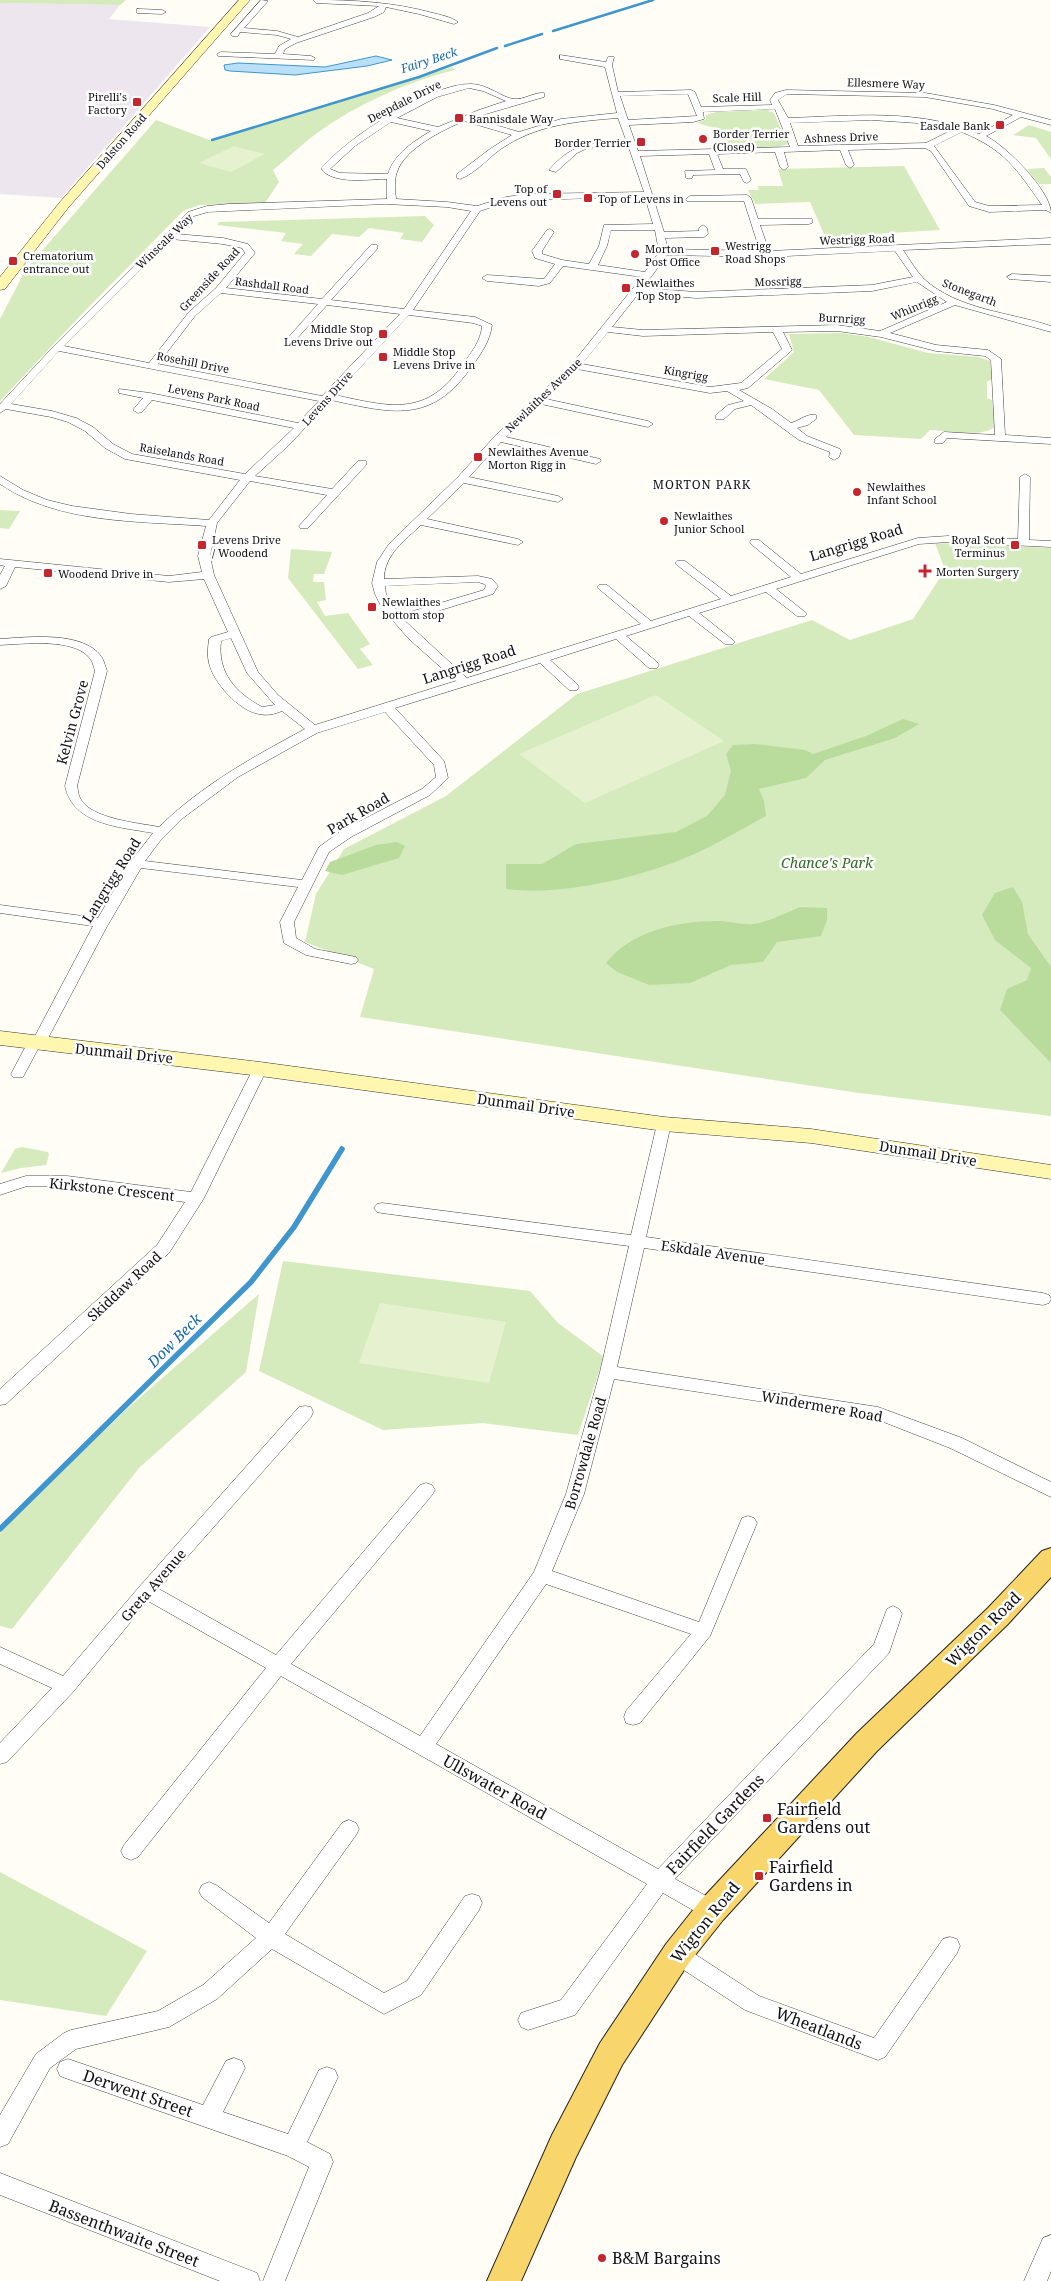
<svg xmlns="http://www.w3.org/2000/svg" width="1051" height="2281" font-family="'Noto Serif',serif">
<rect width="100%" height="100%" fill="#fffdf5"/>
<path fill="#eee6ef" d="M0 3 120 5 109 19 210 27 61 198 0 194Z"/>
<path fill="#d5ebbd" d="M0 0H126L120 5 0 3Z
M452 67 455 70C406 82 358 104 317 133 302 144 288 158 273 170L279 182 265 203 199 205 183 211 83 313 0 401V319L26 269 156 120 212 141Z
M767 110 774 113 788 144 778 147 731 149 722 130 697 123 706 119V115L716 112Z
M1029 125 1051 132V159L1036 138 1013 135Z
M904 166 940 230 840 236 845 247 830 248 810 202 755 204 748 190H759L757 186H783L778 169Z
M1044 168 1051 177V184H1039L1027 169Z
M425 216 434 225 422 242 400 239 404 233 369 228 359 237 332 234 311 256 294 254 303 244 281 241 286 233 217 225 219 222Z
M841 333 869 337 928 353 979 357 990 361 992 379 987 382V398L992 400 995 427C979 438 949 431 930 430L921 439 854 435 819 390 764 379 794 352 789 334Z
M0 510 20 511 9 529 0 528Z
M935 543 1051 548V1116L859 1093 360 1017 374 969 305 942 316 894 344 849 446 796 577 694 812 620 850 640 913 619 945 570Z
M291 549 332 552 324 574H314L313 582H324L326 600 317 602 325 616 348 613 370 644 360 649 373 665 358 669 288 578Z
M22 1147 48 1152 49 1155 46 1165 21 1168 1 1173 15 1149Z
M283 1261 530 1291 558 1323 604 1357 578 1435 483 1423 383 1430 259 1371Z
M259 1294 246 1372 139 1468 12 1629 0 1626V1533L19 1511 129 1407Z
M0 1872 147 1951 106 2016 0 2000Z"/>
<path fill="#b9dc9c" d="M903 719 919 724 895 738 825 760 806 778 759 789 764 801 766 816C746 827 726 839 705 849 652 875 565 897 506 889V864H542L576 844 676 832 707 816 725 795 731 771 726 754 733 745 755 744 805 750 813 754 866 736Z
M397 842 405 846 399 858 342 875 325 871 330 862 376 845Z
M1013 887 1022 902 1028 934 1051 967V1063L1000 1010 1007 989 1027 980 1031 968 995 940 982 915 995 893Z
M800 907 827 908V920L821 936 777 942 763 962 731 965 690 983 649 985 617 972 606 963C631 930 682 920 722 921 732 922 743 925 753 924 769 922 785 913 800 907Z"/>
<path fill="#e6f2cf" d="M234 146 265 154 231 172 199 163Z
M656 695 724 741 585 803 519 754Z
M380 1303 506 1322 489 1383 359 1363Z"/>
<path fill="#b9e0f7" stroke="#3f96cf" d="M376 56 392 60 367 66 295 75 230 71 225 70 224 65 238 63 325 67Z"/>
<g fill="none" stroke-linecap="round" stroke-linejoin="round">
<path stroke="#3f96cf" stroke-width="2.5" d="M553 31 653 0
M505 46 542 34
M212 140 419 77 497 48"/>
<path stroke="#3f96cf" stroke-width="5.5" d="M0 1529 251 1282 294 1227 342 1149"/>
<g stroke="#444" stroke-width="1">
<path id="street" d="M261 0 268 1 244 28 277 31 298 37 368 13 379 6 316 3 313 0C354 0 393 2 433 13 441 15 451 17 458 22L454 24 419 14 386 7 384 12 374 17 296 43 285 49 283 54 311 56 315 58 314 60 218 56 217 54 221 52 275 54 279 46 291 39 277 35 240 32 238 36H232L231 34Z
M140 9 162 10 166 12 162 14 137 13V9Z
M560 55 606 62 608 57H614L612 65 618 92 691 90 695 92 701 107 772 105 770 100 775 93 786 90 925 93 994 105 1051 120V125L1021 117 986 136C1006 146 1051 191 1051 213L1046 210 989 212 969 206 931 151 925 148 848 150 854 165 850 168 846 165 840 150 784 152 788 167 784 170 780 167 775 152 717 154 723 169H746L751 180 747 183 744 182 740 174 693 175 692 178H686L685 171 715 170 709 154 640 156 664 232 699 231V228L703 225 707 228 708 234 704 237 665 238 668 249 760 251 744 201H687L686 199 690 196 747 195 751 198 758 219H812V223L809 224 760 225 769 251 1051 238V244L903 250C910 260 916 271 924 279 958 310 1009 312 1051 326V332L955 305 890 333 936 345 988 350 1001 359 1005 435 1051 438V444L947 438 943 443H935V439L944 432 995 435 991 360 985 356 936 351 881 337 837 331 783 332 792 350 790 352 748 388 739 390 772 409 791 423C799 421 807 413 816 415V419L808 425 797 428 807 436 840 449 841 451 839 457 834 460 829 457 830 452 799 440 751 405 735 409 724 419H716V415L728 405 744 401 727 391 710 393 577 369 546 399 648 421 653 424 648 427 541 404 506 437 600 459 601 461 596 464 501 442 469 477 558 496 563 499 558 502 464 483 427 519 518 539 523 542 518 545 421 525C405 540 384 555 384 579L478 576 492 579 498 586 493 594 405 621 467 678 641 624 599 589 597 587 599 585H607L651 621 721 599 677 565 675 563 677 561H685L731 596 791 577 751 544 750 542 751 540H759L801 574 918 538 948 536 1018 539 1020 477 1025 474 1030 477 1029 540 1051 541V547L948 542 919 544 776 589 805 612 807 614 805 616H797L766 592 699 613 733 640 735 642 733 644H725L689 616 626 636 657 662 659 665 657 668H649L616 639 550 660 577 684 579 687 577 690H569L540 663 395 708 444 761 448 778 430 795 351 837 329 852 294 922 296 938 315 949 356 957 358 960 356 963 351 964 306 955 284 943 280 922 298 887 141 868 105 930 45 1044 38 1049 23 1077H13L11 1074 29 1040 34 1038 93 926 0 913V905L98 918 129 864 153 833C120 827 73 825 65 786L95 671C94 668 93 663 91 660 77 637 23 644 0 645V639C29 637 82 631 101 656 104 660 105 666 107 671L77 786C78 789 78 794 80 798 90 819 139 823 159 827 202 785 253 757 305 729L282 711C275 714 267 716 259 714 239 711 213 682 209 663 207 655 208 647 209 639L211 637 228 632 204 579 169 582 15 567 6 586 0 589V575L5 566 0 565V559L169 576 202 572 198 556 206 526C138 521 59 524 0 484V476L23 490 47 500 72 506 131 514 209 520 240 480 125 459 105 448 85 431 68 422 51 417 6 409 0 413V404L54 346 188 212 207 206 229 204 387 199V179C368 179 334 185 321 169 346 138 431 83 471 84 488 84 502 98 514 99 524 100 534 92 544 93V97L472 118 519 132 561 119 617 113 605 67 560 59ZM469 88 483 91 506 101 479 110 438 127 397 118 437 97ZM688 94 697 116 628 120 620 96ZM787 94 925 97 993 109 1013 115 979 134C919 108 852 116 788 118L778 100ZM775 109 790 147 638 151 629 125 693 122 704 119 703 112ZM618 118 626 140C592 143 573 142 549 170L556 172 577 153 588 148 628 145 644 192 527 194 506 197 477 206 447 202 396 199C395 190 394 180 397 172 405 148 443 130 464 121L512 135 490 149 457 174V178L460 179C477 173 491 154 507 145 541 124 580 121 618 118ZM872 120 932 124 954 129 926 143 798 146 790 123ZM391 122 431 131C414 141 394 154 388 174L340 173 330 169 355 146ZM962 132C1005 150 1016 168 1042 205L989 206 975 202 934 146ZM645 197 653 224 604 225 599 246 589 264 562 260 542 254V251L554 232 550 229 547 230 532 251 535 258 555 264 544 279 487 275 482 278 487 281 539 286 550 283 563 266 642 277 572 364 495 436 458 477 389 544 377 562 372 583 375 594 382 608 408 638 456 681 315 725 278 695 258 672 214 575 210 556 217 523 250 481 327 495 299 526 300 528H308L366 465V461H358L332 489 255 476 289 445 331 400C391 413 432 425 472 366 481 354 490 341 492 325L475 317 413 310 480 211 507 202 527 200ZM385 204 447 207 471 211 404 309 331 300 377 249V245H371L322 299 226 288 255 253 248 244 223 238 176 234 194 216 208 212ZM611 230H655L659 252 645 272 598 265 607 246ZM171 239 223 244 242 248 245 253 216 288 189 312 149 363 64 346ZM895 251 913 277 872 285 696 292 643 288 667 255 765 257ZM917 282 947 302 880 331 837 325 643 330 612 327 639 293 696 298 872 291ZM221 293 318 304 287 339V343H293L327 305 400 314 322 396 158 364 195 316ZM409 315 473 323 482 326C481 341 471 353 463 364 427 418 390 407 335 395ZM608 332 643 336 773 332 782 349 741 383 710 387 582 364ZM59 351 319 401 298 423 150 393 119 389V393L143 398 133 410 138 413 142 412 152 400 294 428 245 474 132 454 113 444 93 427 76 418 52 411 11 404ZM478 582 484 584 486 586 484 590 400 615 386 594 385 586ZM231 638 247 673 275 705 262 707C236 693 217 673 221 641ZM385 712 434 765 436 777 422 789 341 831 319 847 302 880 145 861 160 841 183 818 238 777 317 733Z
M1012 274 1051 276V282L1009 279 1007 277Z
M260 1064 265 1066 267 1069 204 1198 169 1253 6 1404 0 1405V1389L157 1245 185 1202 67 1186H27L0 1195V1184L26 1176H67L191 1192 253 1069 255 1066Z
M664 1119 669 1120 671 1124 646 1237 1043 1293 1049 1295 1051 1299 1049 1303 1043 1305 644 1248 617 1367 878 1407 962 1438 1051 1482V1497L950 1448 876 1419 614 1379 584 1494 552 1571 699 1622 742 1518 748 1516 754 1518 757 1523 710 1636 640 1723 633 1725 626 1723 624 1717 626 1711 691 1634 546 1584 436 1744 658 1869 874 1644 887 1609 893 1606 899 1609 902 1614 889 1653 675 1879 719 1903 722 1910 719 1917 712 1919 705 1917 663 1893 575 2015 528 2030 521 2027 518 2020 521 2013 561 2000 647 1884 281 1676 138 1857 131 1860 124 1857 121 1851 124 1845 266 1668 148 1601 73 1692 7 1762 0 1764V1743L52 1688 0 1664V1647L63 1676 140 1586 299 1407 305 1406 311 1407 313 1412 311 1417 159 1589 276 1655 420 1485 426 1483 432 1485 435 1490 432 1495 291 1664 420 1736 534 1572 566 1494 600 1372 629 1246 382 1213 377 1212 374 1208 377 1204 382 1203 631 1235 657 1124 659 1120Z
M349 1820 356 1823 359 1829 356 1835 285 1934 384 1993 407 1981 465 1896 472 1894 479 1896 482 1903 479 1910 421 1995 384 2014 272 1949 217 1999 169 2027 76 2049 50 2068 8 2144 0 2147V2115L36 2054 64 2033 71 2030 158 2011 203 1985 256 1938 202 1897 199 1891 202 1885 209 1882 216 1885 269 1923 342 1823Z
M950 1937 957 1939 960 1946 957 1953 885 2057 878 2060 745 2010 670 1961 667 1954 670 1947 677 1944 684 1947 759 1996 874 2038 943 1939Z
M234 2058 242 2061 245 2068 223 2112 288 2134 319 2070 327 2067 335 2070 338 2077 307 2142 330 2154 333 2162 285 2281H263L309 2167 288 2156 68 2079 60 2076 57 2069 60 2062 68 2059 203 2105 226 2061Z
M0 2173 257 2273 260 2281H220L0 2195Z
M1051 2235V2271L1047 2281H1024L1043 2238Z"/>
</g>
<g stroke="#333" stroke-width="1">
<path id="secondary" d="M239 0H250L68 208 5 289 0 290V277L60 202Z
M0 1031 260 1062 664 1117 811 1129 1051 1165V1179L811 1143 664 1131 260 1076 0 1045Z"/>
</g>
<g stroke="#222" stroke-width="2">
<path id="primary" d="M1051 1548V1577L1008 1624 877 1751 723 1920 688 1964 622 2065 576 2157 521 2281H487L552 2135 600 2043 666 1944 701 1900 857 1733 988 1608 1042 1551Z"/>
</g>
<use href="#street" fill="#fff" fill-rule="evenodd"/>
<use href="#secondary" fill="#fff6b0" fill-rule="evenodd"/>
<use href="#primary" fill="#f9d66b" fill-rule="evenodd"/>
</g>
<g fill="#c4262e" stroke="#fff" stroke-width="2">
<rect x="132" y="97" width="10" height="10" rx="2.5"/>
<rect x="454" y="113" width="10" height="10" rx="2.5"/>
<rect x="995" y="120" width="10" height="10" rx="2.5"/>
<circle cx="703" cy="139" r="5"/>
<rect x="636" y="137" width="10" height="10" rx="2.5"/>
<rect x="552" y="189" width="10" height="10" rx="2.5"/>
<rect x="583" y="193" width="10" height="10" rx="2.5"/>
<rect x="710" y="246" width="10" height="10" rx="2.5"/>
<circle cx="635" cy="254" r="5"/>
<rect x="8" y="256" width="10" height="10" rx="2.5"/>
<rect x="621" y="283" width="10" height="10" rx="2.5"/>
<rect x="378" y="329" width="10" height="10" rx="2.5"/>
<rect x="378" y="352" width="10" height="10" rx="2.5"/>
<rect x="473" y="452" width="10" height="10" rx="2.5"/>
<circle cx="857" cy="492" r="5"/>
<circle cx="664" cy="521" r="5"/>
<rect x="197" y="540" width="10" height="10" rx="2.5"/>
<rect x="1010" y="540" width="10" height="10" rx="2.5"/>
<path d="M922.5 563.5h5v5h5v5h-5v5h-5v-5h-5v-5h5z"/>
<rect x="43" y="568" width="10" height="10" rx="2.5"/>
<rect x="367" y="602" width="10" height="10" rx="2.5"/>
<rect x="762" y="1813" width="10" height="10" rx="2.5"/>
<rect x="754" y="1871" width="10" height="10" rx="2.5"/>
<circle cx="602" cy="2258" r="5"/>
</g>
<g text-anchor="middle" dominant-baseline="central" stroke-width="5" stroke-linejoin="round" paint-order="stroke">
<g font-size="11" fill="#111" stroke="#fff">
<text transform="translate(886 83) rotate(2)">Ellesmere Way</text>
<text transform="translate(737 97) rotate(-2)">Scale Hill</text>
<text transform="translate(404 101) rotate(-27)">Deepdale Drive</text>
<text transform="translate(841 137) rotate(-2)">Ashness Drive</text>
<text transform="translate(121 141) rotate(-49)">Dalston Road</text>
<text transform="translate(857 239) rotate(-2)">Westrigg Road</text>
<text transform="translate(164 241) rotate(-44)">Winscale Way</text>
<text transform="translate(209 279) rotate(-47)">Greenside Road</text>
<text transform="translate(778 281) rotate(-2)">Mossrigg</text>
<text transform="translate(272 285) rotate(7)">Rashdall Road</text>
<text transform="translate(970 292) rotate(21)">Stonegarth</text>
<text transform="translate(914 307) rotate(-23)">Whinrigg</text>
<text transform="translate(842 318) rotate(3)">Burnrigg</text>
<text transform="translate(193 362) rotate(11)">Rosehill Drive</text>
<text transform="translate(686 373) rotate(10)">Kingrigg</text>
<text transform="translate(543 395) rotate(-44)">Newlaithes Avenue</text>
<text transform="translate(214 397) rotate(12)">Levens Park Road</text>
<text transform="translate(327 398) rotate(-48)">Levens Drive</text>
<text transform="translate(182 454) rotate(10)">Raiselands Road</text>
</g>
<g font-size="11" fill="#111" stroke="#fff" text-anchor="start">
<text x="127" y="96" text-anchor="end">Pirelli's<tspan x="127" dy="13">Factory</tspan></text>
<text x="469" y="118">Bannisdale Way</text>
<text x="990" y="125" text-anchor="end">Easdale Bank</text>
<text x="713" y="133">Border Terrier<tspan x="713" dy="13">(Closed)</tspan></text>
<text x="631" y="142" text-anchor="end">Border Terrier</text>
<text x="547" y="188" text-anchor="end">Top of<tspan x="547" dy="13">Levens out</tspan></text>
<text x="598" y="198">Top of Levens in</text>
<text x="725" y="245">Westrigg<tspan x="725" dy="13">Road Shops</tspan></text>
<text x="645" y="248">Morton<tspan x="645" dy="13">Post Office</tspan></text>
<text x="23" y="255">Crematorium<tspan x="23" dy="13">entrance out</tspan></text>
<text x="636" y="282">Newlaithes<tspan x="636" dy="13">Top Stop</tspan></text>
<text x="373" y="328" text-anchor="end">Middle Stop<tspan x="373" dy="13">Levens Drive out</tspan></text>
<text x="393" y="351">Middle Stop<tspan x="393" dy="13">Levens Drive in</tspan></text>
<text x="488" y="451">Newlaithes Avenue<tspan x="488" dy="13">Morton Rigg in</tspan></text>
<text x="867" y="486">Newlaithes<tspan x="867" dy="13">Infant School</tspan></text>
<text x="674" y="515">Newlaithes<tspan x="674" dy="13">Junior School</tspan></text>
<text x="212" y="539">Levens Drive<tspan x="212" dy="13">/ Woodend</tspan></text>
<text x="1005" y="539" text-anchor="end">Royal Scot<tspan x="1005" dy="13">Terminus</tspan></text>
<text x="936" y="571">Morten Surgery</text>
<text x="58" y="573">Woodend Drive in</text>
<text x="382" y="601">Newlaithes<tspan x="382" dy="13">bottom stop</tspan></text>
</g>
<g font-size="12" font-style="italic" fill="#1768a6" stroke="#fff">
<text transform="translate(429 60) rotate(-18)">Fairy Beck</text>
</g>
<g font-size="12" letter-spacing="1" fill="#111" stroke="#fff">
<text x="702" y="484">MORTON PARK</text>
</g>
<g font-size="14" fill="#111" stroke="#fff">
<text transform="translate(856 542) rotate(-17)">Langrigg Road</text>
<text transform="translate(469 664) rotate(-18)">Langrigg Road</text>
<text transform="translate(72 722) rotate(-75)">Kelvin Grove</text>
<text transform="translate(358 813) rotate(-30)">Park Road</text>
<text transform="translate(111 880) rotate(-58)">Langrigg Road</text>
<text transform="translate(124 1053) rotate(6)">Dunmail Drive</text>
<text transform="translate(526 1105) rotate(8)">Dunmail Drive</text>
<text transform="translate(928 1153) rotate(9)">Dunmail Drive</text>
<text transform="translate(112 1189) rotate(6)">Kirkstone Crescent</text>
<text transform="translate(713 1252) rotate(8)">Eskdale Avenue</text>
<text transform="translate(124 1286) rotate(-43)">Skiddaw Road</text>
<text transform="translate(822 1406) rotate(10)">Windermere Road</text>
<text transform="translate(585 1453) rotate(-74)">Borrowdale Road</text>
<text transform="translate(153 1585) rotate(-49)">Greta Avenue</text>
</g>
<g font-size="14" font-style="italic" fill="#2f6b1f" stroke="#fff">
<text x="827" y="862">Chance's Park</text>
</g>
<g font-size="15" font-style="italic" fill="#1768a6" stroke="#fff">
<text transform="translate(174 1340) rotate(-45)">Dow Beck</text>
</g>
<g font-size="16" fill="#111" stroke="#fff">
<text transform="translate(983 1629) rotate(-45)">Wigton Road</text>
<text transform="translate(495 1787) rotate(29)">Ullswater Road</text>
<text transform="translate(715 1824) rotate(-46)">Fairfield Gardens</text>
<text transform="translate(705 1922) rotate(-51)">Wigton Road</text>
<text transform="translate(819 2028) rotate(21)">Wheatlands</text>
<text transform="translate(138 2093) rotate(19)">Derwent Street</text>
<text transform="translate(124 2233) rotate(21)">Bassenthwaite Street</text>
</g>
<g font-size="16" fill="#111" stroke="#fff" text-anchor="start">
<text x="777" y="1809">Fairfield<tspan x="777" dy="18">Gardens out</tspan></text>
<text x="769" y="1867">Fairfield<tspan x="769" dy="18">Gardens in</tspan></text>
<text x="612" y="2258">B&amp;M Bargains</text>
</g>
</g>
</svg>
